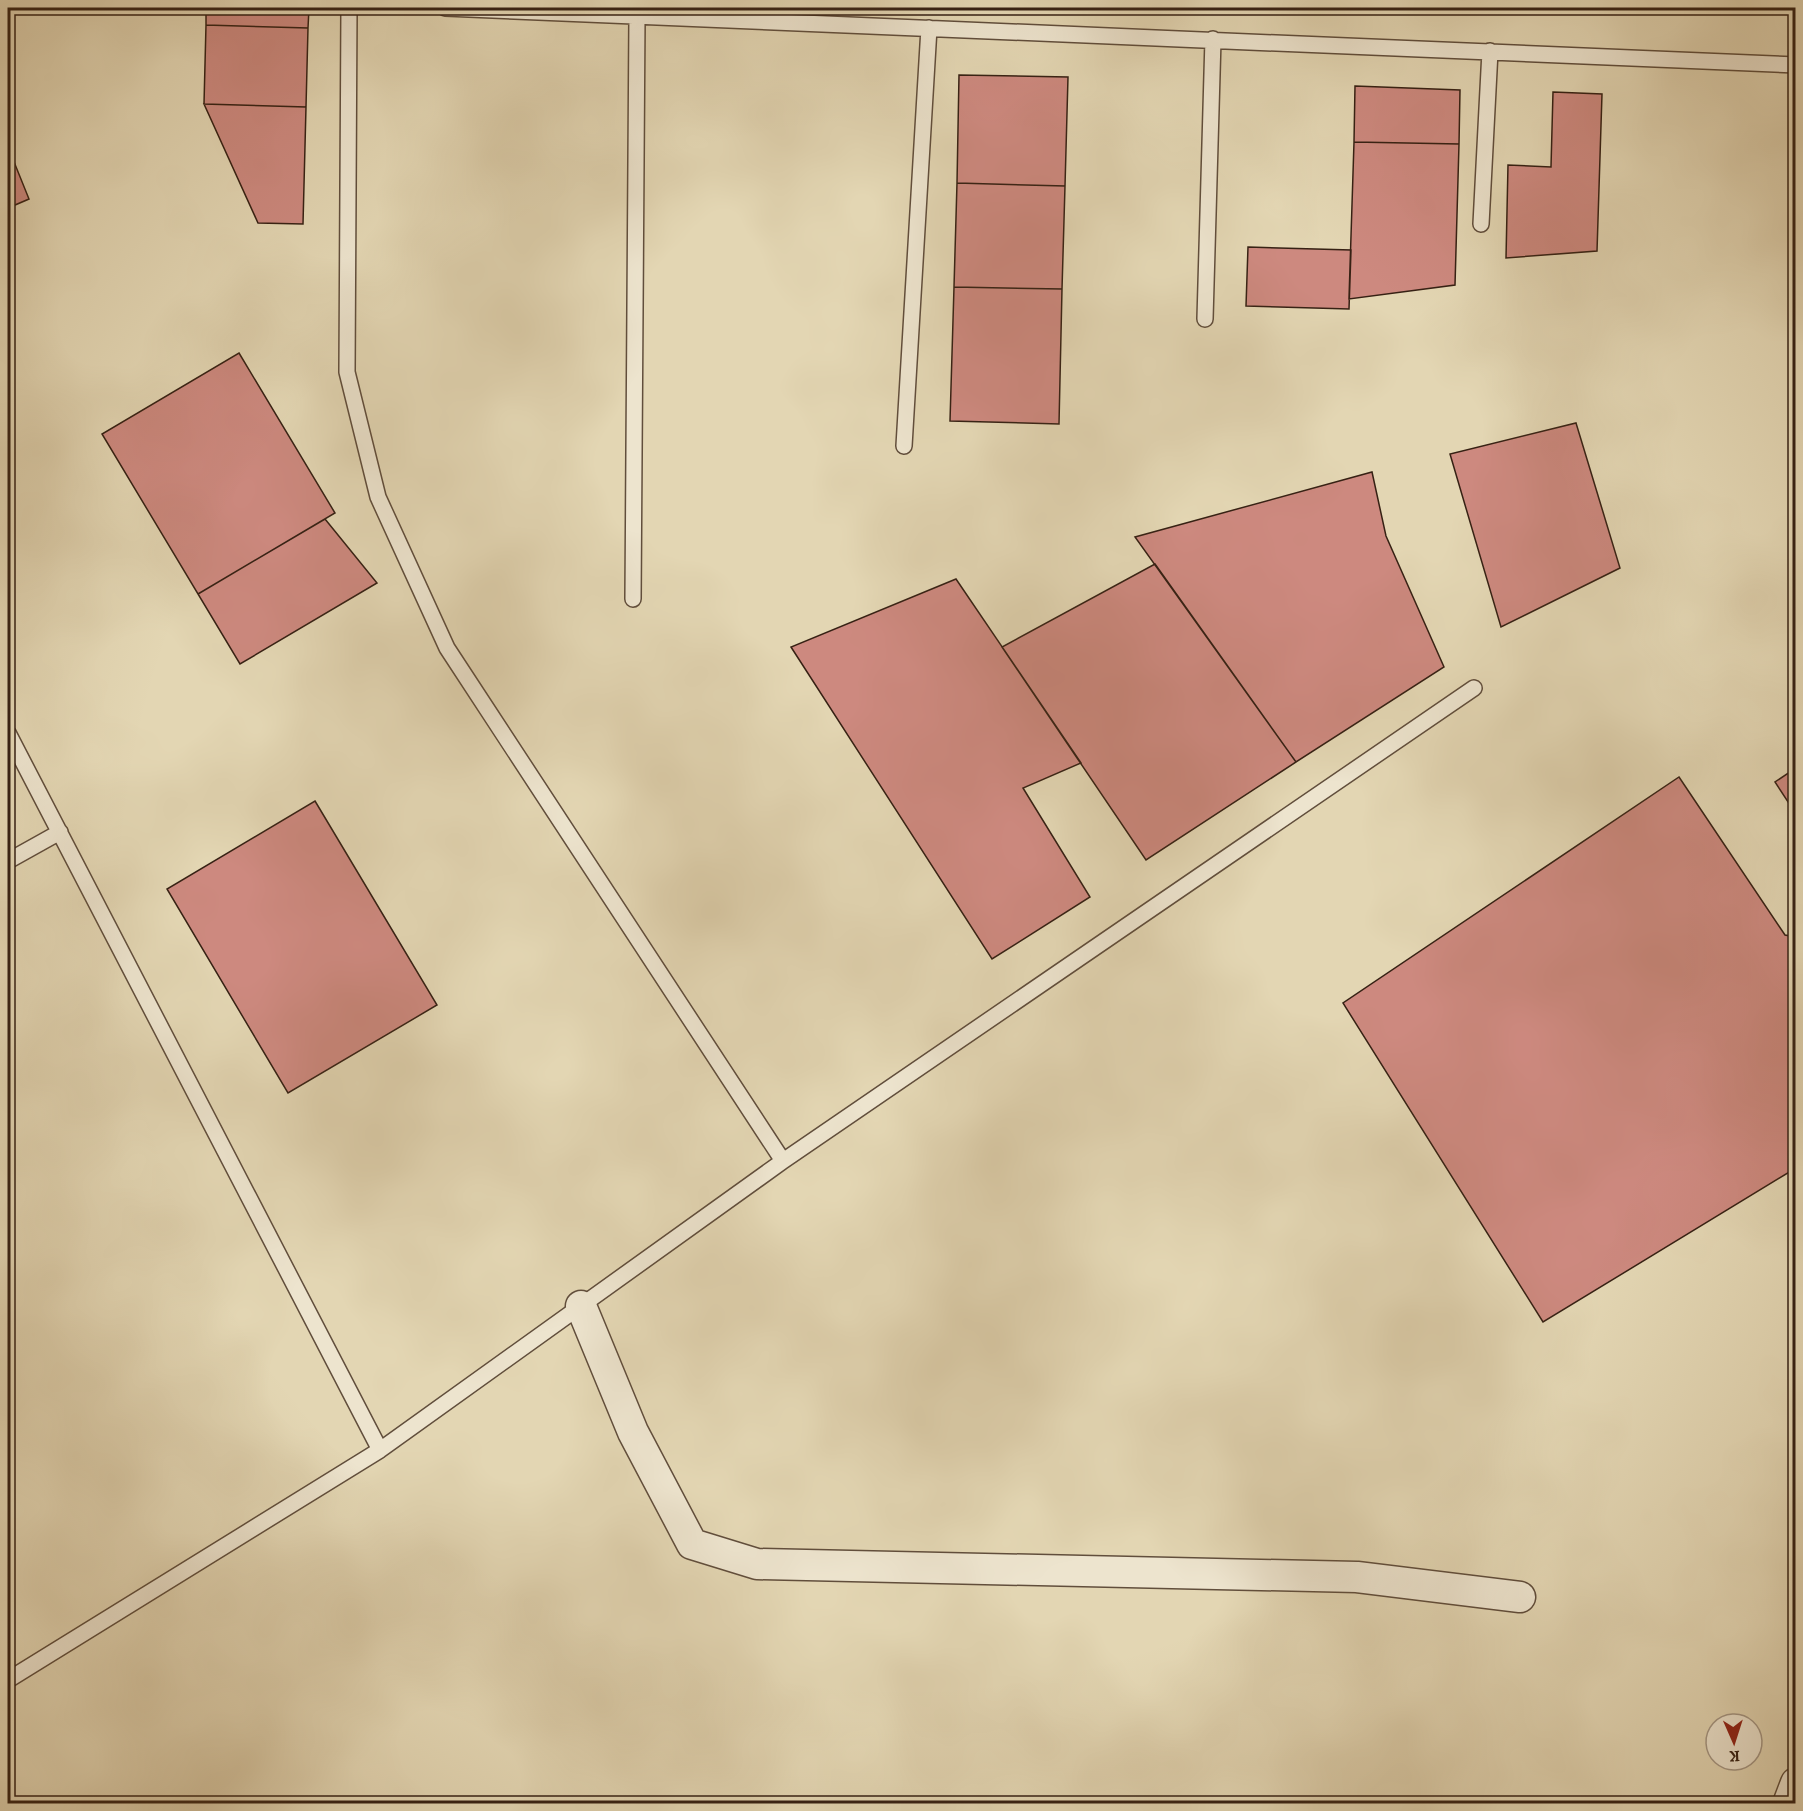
<svg xmlns="http://www.w3.org/2000/svg" width="1803" height="1811" font-family="Alegreya,serif">
<rect width="100%" height="100%" fill="#e3d6b3"/>
<filter id="stains"><feTurbulence type="fractalNoise" baseFrequency=".00333" numOctaves="4"/><feColorMatrix values="0 0 0 0 .2 0 0 0 0 .09 0 0 0 0 .02 0 0 0 .5 -.17"/></filter>
<radialGradient id="worn" r=".72"><stop offset=".6" stop-color="#630" stop-opacity="0"/><stop offset="1" stop-color="#630" stop-opacity=".3"/></radialGradient>
<path fill="#cd897f" stroke="#362114" stroke-width="1.5" d="M206 8H309L308 28 206 25Z
M206 25 308 28 306 107 204 104Z
M959 75 1068 77 1065 186 957 183Z
M1355 86 1460 90 1459 144 1354 142Z
M1553 92 1602 94 1597 251 1506 258 1508 165 1551 167Z
M204 104 306 107 303 224 258 223Z
M1354 142 1459 144 1455 285 1349 299Z
M8 147 29 199 8 208Z
M957 183 1065 186 1062 289 954 287Z
M1248 247 1351 250 1349 309 1246 306Z
M954 287 1062 289 1059 424 950 421Z
M239 353 335 513 198 594 102 434Z
M1576 423 1620 568 1501 627 1450 454Z
M1372 472 1386 536 1444 667 1296 762 1135 537Z
M325 519 377 583 240 664 198 594Z
M1155 564 1296 762 1146 860 1002 647Z
M956 579 1081 763 1023 788 1090 897 992 959 791 647Z
M1796 768V814L1775 782Z
M1679 777 1785 935 1796 937V1168L1543 1322 1343 1003Z
M315 801 437 1005 288 1093 167 889Z"/>
<g fill="none" stroke-linecap="round" stroke-linejoin="round">
<g stroke="#614e3c" stroke-width="18">
<path id="service" d="M349 8 347 372 378 497 447 648 783 1161
M445 8 1796 65
M1481 224 1490 51
M1205 319 1213 39
M904 446 929 28
M633 599 637 16
M8 733 380 1450
M8 861 60 832
M8 1680 380 1450 783 1161 1474 688"/>
</g>
<g stroke="#614e3c" stroke-width="33">
<path id="minor" d="M581 1306 633 1432 692 1544 757 1564 1357 1577 1520 1597
M1788 1804 1796 1783"/>
</g>
<use href="#service" stroke="#ede4ce" stroke-width="15"/>
<use href="#minor" stroke="#ede4ce" stroke-width="30"/>
</g>
<rect width="1803" height="1811" fill="none" stroke="#e3d6b3" stroke-width="30"/>
<rect x="9" y="9" width="1785" height="1793" fill="none" stroke="#362114" stroke-width="3"/>
<rect x="15" y="15" width="1773" height="1781" fill="none" stroke="#362114" stroke-width="1.5"/>
<g transform="translate(1734 1742) rotate(177)"><circle r="28" fill="#ede4ce" stroke="#a49684" stroke-width="1.5"/>
<path d="M0-4.5L10 22L0 15L-10 22Z" fill="#8f2418"/>
<text y="-9" font-size="16" font-weight="bold" text-anchor="middle" fill="#362114">K</text>
</g>
<rect width="100%" height="100%" filter="url(#stains)"/>
<rect width="100%" height="100%" fill="url(#worn)"/>
</svg>
